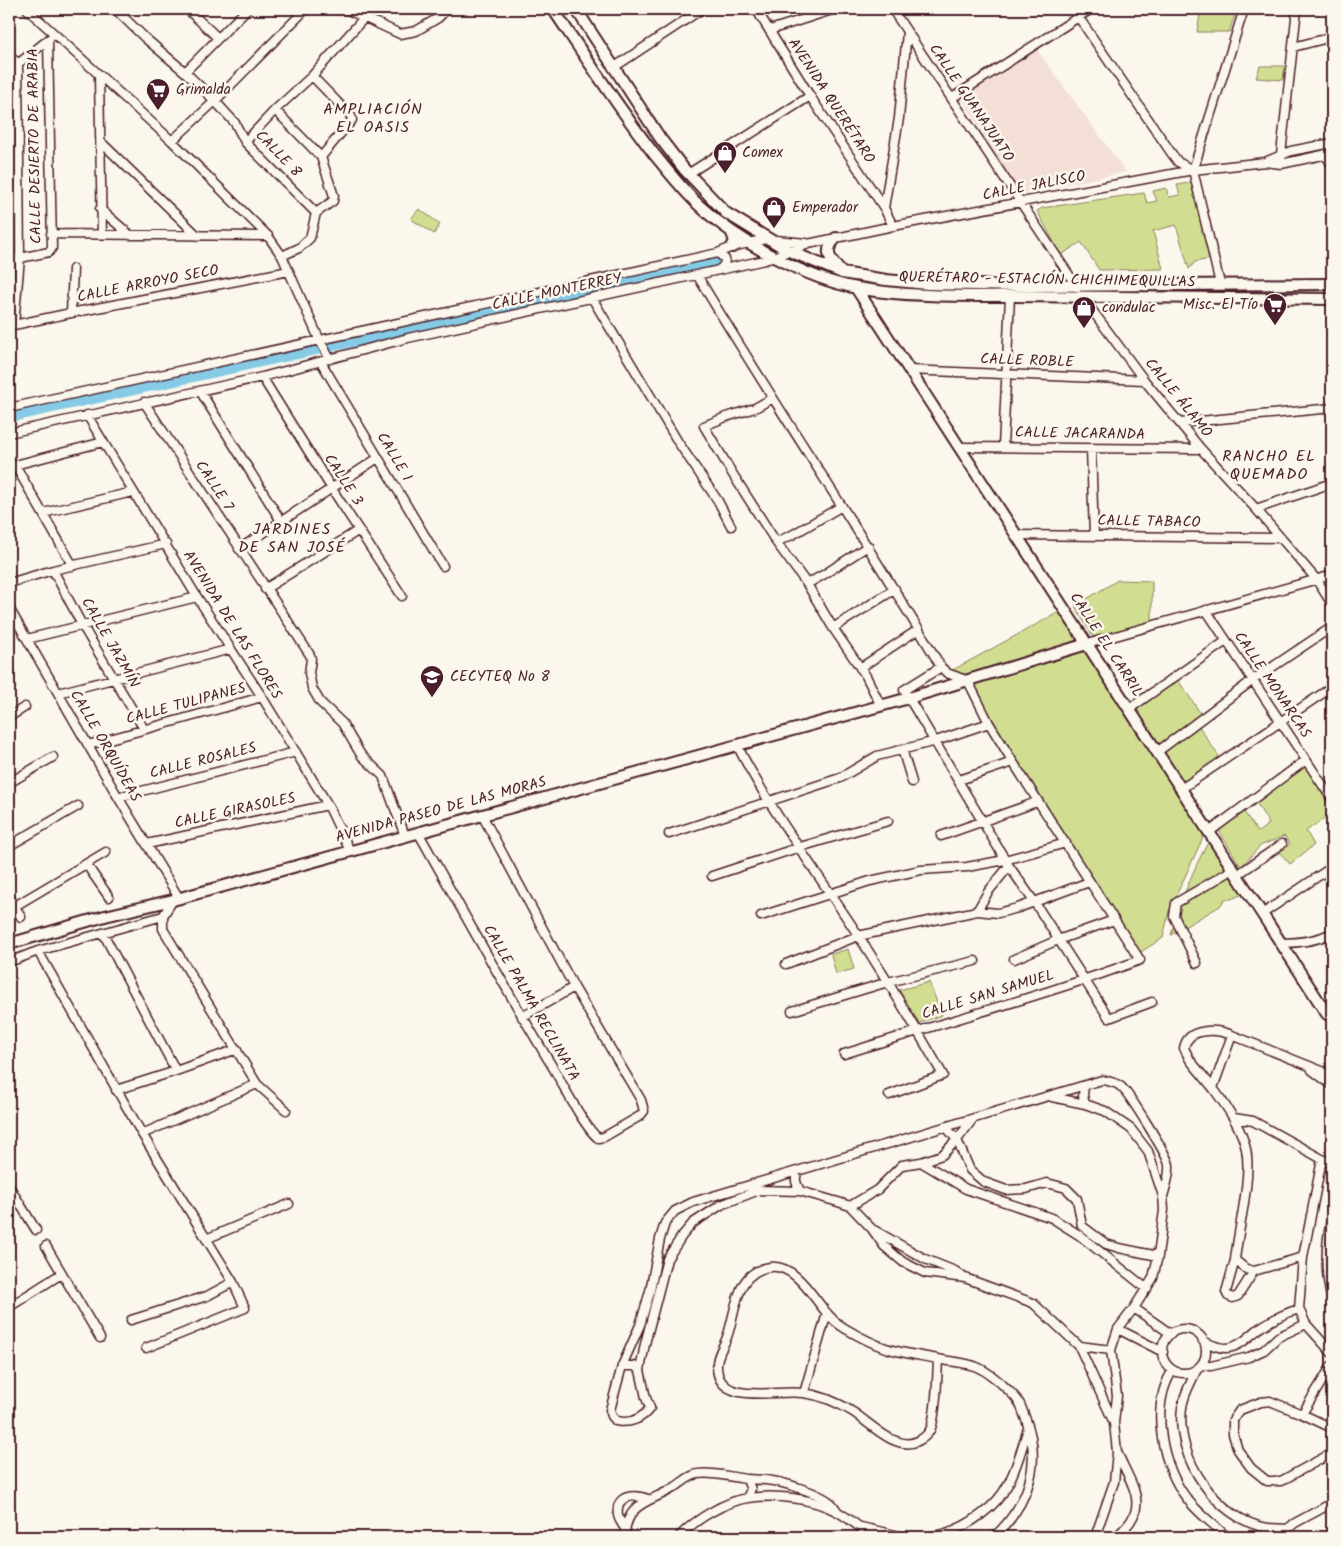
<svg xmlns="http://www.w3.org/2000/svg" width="1341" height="1546" font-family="Kalam,sans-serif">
<rect width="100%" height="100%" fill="#fbf7ec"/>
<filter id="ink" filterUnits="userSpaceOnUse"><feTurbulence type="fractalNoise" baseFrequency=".02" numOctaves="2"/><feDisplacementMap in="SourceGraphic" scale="10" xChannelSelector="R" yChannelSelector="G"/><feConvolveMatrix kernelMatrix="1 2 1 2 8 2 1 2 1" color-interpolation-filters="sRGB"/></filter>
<g filter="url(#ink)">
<path fill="#f3dfd6" d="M1037 50 1126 172 1019 194 962 98Z"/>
<path fill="#d1de91" stroke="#8e7e5e" d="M1201 9H1237L1229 32H1197Z
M1260 66H1285L1283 80 1256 78Z
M1194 182 1210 259 1195 262 1189 269 1176 225 1153 231 1163 269 1099 270 1081 242 1061 255 1037 211 1042 208 1144 193 1147 203 1157 201 1153 191 1166 188 1169 197 1180 195 1177 185Z
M419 209 440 224 434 234 411 219Z
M1118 580 1152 581V622L1093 637 1075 606Z
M1063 610 1085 642 963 678 949 672Z
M1087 647 1207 829 1169 911 1163 938 1139 953 1121 923 1114 918 1099 885 1090 882 1047 810 1041 796 1029 781 967 682Z
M1178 680 1201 714 1160 745 1135 707Z
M1198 725 1220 758 1185 782 1163 751Z
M1305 765 1332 810V813L1306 831 1314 845 1290 864 1279 852 1290 844 1284 836 1260 846 1241 867 1218 829 1244 812 1258 832 1269 824 1256 802Z
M1210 839 1246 893 1231 899H1225L1220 906 1171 935C1181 901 1192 870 1210 839Z
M848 949 854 969 836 974 831 954Z
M929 982 942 1015 919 1023 899 990Z"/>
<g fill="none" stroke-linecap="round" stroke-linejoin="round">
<path stroke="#85cbe6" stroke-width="9" d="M9 418 718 262"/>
<g stroke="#4a1f2b" stroke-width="11">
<path id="minor" d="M27 9 172 141 268 236 282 256 320 341 330 359
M115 9 145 38 185 72 215 101 235 123 245 142 316 213
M187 9 218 38
M346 9 400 34 416 31 438 18 447 9
M756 9 810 96 884 208
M892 9 1077 287
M1073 9 1172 154 1178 162 1193 170
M770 30 835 9
M1293 47 1332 37
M9 56 18 63 20 258 14 325
M613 68 702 9
M9 71 49 39
M185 72 247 9
M312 76 351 116 352 120 321 157
M99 77 102 234
M952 98 1091 9
M275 110 321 157 334 196 333 201 316 213 310 238 299 248 282 256
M172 141 215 101 306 9
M101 142 198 236
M245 142 275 110 312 76 364 18
M1325 154 1332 165
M1265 162 1291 151 1332 143
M1281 164V154L1297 9
M1193 170 1244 9
M1193 170 1220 284
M688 174 810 96
M100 209 130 235
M893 226 884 208 899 118 907 32
M51 234 268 236
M718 253 725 259C725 265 723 267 718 270
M9 262 20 258 49 252 52 248 48 40
M697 275C776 408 863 534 941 667L947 673 968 681 989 723 1013 762 1140 960C1043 996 943 1022 844 1054
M592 298 678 442 718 501 731 526
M1083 298 1144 380 1201 449 1256 509 1316 579 1332 604
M71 313 73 269
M9 326 71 313 289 271
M321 362 443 566
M909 370 1144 380
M262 377 332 489 402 596
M200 391 281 521
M773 398 755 408 726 417 704 426 732 473 776 542 807 584 833 628 866 676 881 706
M144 402 310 655 311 659 309 673 312 688 320 702 342 723 361 755 383 776 405 836
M9 408 718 253 732 247 766 239 806 243
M87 415 197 597 262 697 328 805 350 851
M1180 423 1332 408
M9 433 262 377 408 338 765 260 808 244 893 226 1193 170 1265 162 1281 164 1332 153
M959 447 1201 449
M1003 447 1010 296
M1091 448 1094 535
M1256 509 1332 483
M43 513 133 492
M1016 535 1281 538
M776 542 792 535 842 506
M239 549 378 458
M73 566 15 465 103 442
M53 570 82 625 144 729
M9 583 53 570 166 544
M807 584 823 575 868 546
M265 589 359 530
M9 608 118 797 179 898
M1206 610 1332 799
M833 628 895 589
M27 639 197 597
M1087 644 1332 575
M941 667 904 690 1009 866 1035 903 1109 1018 1152 1002
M860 668 919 629
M58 693 231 649
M1129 709 1226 641
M9 717 25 707
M88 745 262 697
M737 745C771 812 817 872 858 935 888 981 916 1028 943 1075L889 1095
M902 749 912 782
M1157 752 1253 680 1332 627
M959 780 1013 762
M9 783 53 757
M1181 789 1332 687
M118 797 296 752
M418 832C463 912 507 992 555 1071 564 1087 585 1128 598 1138L604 1137 640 1116 644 1111 641 1100 574 987 482 815
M1209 832 1306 760
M669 834 840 778 877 756 936 741 989 723
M941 836 1026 806 1038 801
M147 844 328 805
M9 846 78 806
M86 864 109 897
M1237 875 1282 844
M712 876 800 847 888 821
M9 896 21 917
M173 900 163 916V929L257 1084 286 1110
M15 906 106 852
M977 911 988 892 1009 866
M1262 914 1332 867
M761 916 870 881 921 870 967 867 1005 860 1066 843
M103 933 176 1071
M1281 943C1299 943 1316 941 1332 933
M38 951 142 1134 233 1282 245 1308 146 1348
M1014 959 1058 940 1114 920
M9 962 38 951 163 916
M1197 963 1174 916 1176 903 1227 873 1232 867
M786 964 858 936 977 911 998 913 1018 908 1089 882
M792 1011 888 982 975 961
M522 1017 574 987
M1312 1070 1332 1085
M1084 1086 1083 1096 1085 1104
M1213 1088 1190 1060 1184 1048C1188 1027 1216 1029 1232 1035
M116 1090 176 1071 237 1049
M1052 1097 1085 1104 1105 1111 1131 1129 1148 1151 1163 1196 1164 1210 1158 1256 1153 1278 1134 1308 1118 1329 1111 1350 1117 1396 1114 1423 1117 1452 1114 1482 1095 1537
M1234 1118 1253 1121 1322 1159 1332 1163
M946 1127 957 1140 970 1170 984 1182 1006 1190 1026 1189 1047 1183 1066 1188 1077 1199 1082 1226 1106 1244 1119 1248 1158 1256
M142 1134 257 1084
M1322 1159 1303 1257 1299 1309 1306 1324 1332 1353
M921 1162 966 1189 1052 1218 1079 1235 1147 1289
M798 1171C794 1179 796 1183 800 1191
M9 1186 36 1230
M850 1206 877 1190 902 1165 921 1162 942 1155 957 1140 972 1120
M1332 1217C1325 1244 1325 1274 1332 1301
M874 1230 925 1259 955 1271 963 1277
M206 1239 289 1204
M46 1246 100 1338
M1303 1257 1254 1271 1246 1269 1235 1260C1238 1230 1252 1177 1246 1149 1241 1126 1226 1106 1213 1088L1232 1035 1332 1075
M1235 1260 1226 1292 1228 1296 1233 1298 1238 1296 1254 1271
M9 1307 61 1274
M1134 1308 1171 1334
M131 1320 207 1296 233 1282
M1118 1329 1163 1352
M1162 1351a22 22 0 1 1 44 0a22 22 0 1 1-44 0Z
M1203 1341C1210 1344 1217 1348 1225 1348 1240 1348 1250 1335 1261 1327 1273 1319 1286 1313 1299 1309
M1079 1346 1111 1350
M938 1359C937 1381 937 1404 932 1425 930 1433 924 1438 918 1441 896 1452 870 1423 853 1412 839 1403 820 1395 803 1393 778 1389 717 1407 717 1366 716 1356 724 1346 727 1337 737 1311 734 1272 770 1267 795 1264 812 1296 826 1312 831 1318 839 1325 846 1329 858 1336 873 1344 886 1348 904 1354 924 1356 943 1360 954 1362 967 1363 977 1367 988 1372 998 1380 1006 1388 1010 1392 1015 1396 1018 1401 1021 1405 1023 1412 1025 1417 1043 1462 1029 1504 994 1537
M1201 1365 1211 1366 1249 1357 1264 1350 1278 1337 1306 1324
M622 1366H634L640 1370
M1197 1369C1192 1381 1183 1395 1182 1408 1175 1458 1217 1520 1268 1528 1275 1529 1281 1528 1288 1529
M1173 1370C1149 1406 1162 1468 1188 1500 1199 1514 1215 1525 1227 1537
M804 1393 827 1313
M1302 1414 1332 1365
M1114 1423 1079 1346 1033 1303 965 1278 925 1273 903 1262 884 1246 872 1229 850 1206 838 1202 800 1191 759 1190 721 1205 693 1223 682 1236 667 1259 645 1344 640 1370 646 1398 650 1408C642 1419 630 1424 616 1421L612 1416 610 1410 622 1366 640 1325 650 1291 660 1239 665 1223 675 1211 693 1202 1102 1080C1108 1081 1115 1082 1120 1086 1128 1091 1168 1156 1169 1165 1170 1176 1166 1186 1163 1196
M1332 1428 1302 1414 1270 1401 1261 1402 1240 1410 1233 1420V1434L1238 1450 1251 1468 1267 1481H1281L1332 1453
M747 1498 751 1489 747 1480
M861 1527 904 1537
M625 1529C623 1525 618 1519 618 1515 615 1494 635 1494 648 1499
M624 1537C628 1500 650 1503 675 1487 682 1483 689 1475 698 1474 711 1472 726 1476 740 1478 748 1480 757 1479 766 1480 783 1482 818 1492 831 1503 833 1505 836 1509 838 1512
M679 1537C694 1520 726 1501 748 1498 777 1494 812 1498 838 1512 850 1519 861 1528 872 1537
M912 1537C922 1537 936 1537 946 1533 969 1526 996 1507 1007 1486 1017 1468 1022 1448 1028 1428
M1115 1537C1152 1509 1133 1488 1118 1454
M1277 1537 1295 1523 1332 1503"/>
</g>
<g stroke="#4a1f2b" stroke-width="14">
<path id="major" d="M553 9C586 58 618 107 654 154 669 172 684 192 702 208 739 242 807 279 857 288 907 297 960 296 1011 296 1118 297 1225 298 1332 299
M576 9 660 138 684 169 726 213 789 251 842 273 886 280 928 284 1027 286 1332 284
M731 231 735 241 732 247
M836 238C822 251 831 261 842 273
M856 288 1327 1014 1332 1016
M9 944 105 916 173 900 909 698 1087 644"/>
</g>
<use href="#minor" stroke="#fbf7ec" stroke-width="8"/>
<use href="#major" stroke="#fbf7ec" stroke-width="10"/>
</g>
</g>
<defs>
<g id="supermarket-pin" transform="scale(1.25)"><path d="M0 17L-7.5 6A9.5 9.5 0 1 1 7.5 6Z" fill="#4a1f2b" stroke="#fbf7ec"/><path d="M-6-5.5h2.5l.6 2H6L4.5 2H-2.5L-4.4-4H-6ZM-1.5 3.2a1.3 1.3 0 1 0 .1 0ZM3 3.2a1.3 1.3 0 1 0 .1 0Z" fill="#fff"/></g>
<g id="shop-pin" transform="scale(1.25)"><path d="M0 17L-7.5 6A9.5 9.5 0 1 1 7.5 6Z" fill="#4a1f2b" stroke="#fbf7ec"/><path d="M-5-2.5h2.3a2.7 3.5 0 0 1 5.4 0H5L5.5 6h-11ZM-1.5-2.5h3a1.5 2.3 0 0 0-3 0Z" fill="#fff"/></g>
<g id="school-pin" transform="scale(1.25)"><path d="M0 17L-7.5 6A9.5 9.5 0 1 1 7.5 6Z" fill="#4a1f2b" stroke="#fbf7ec"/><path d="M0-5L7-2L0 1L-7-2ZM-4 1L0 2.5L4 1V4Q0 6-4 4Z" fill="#fff"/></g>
</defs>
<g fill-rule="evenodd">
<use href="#supermarket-pin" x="158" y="90"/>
<use href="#shop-pin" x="725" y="153"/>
<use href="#shop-pin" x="774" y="208"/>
<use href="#supermarket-pin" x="1275" y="305"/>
<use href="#shop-pin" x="1084" y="308"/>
<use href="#school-pin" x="432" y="677"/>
</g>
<g text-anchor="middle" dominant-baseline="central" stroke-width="5" stroke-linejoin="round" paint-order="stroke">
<g font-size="15" fill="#4a1f2b" stroke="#fbf7ec" text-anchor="start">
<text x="176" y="90">Grimalda</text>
<text x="742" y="153">Comex</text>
<text x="792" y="208">Emperador</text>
<text x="1258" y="305" text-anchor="end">Misc. El Tío</text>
<text x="1102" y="308">condulac</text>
<text x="450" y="677">CECYTEQ No 8</text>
</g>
<g font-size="15" fill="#4a1f2b" stroke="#fbf7ec">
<text transform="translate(831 101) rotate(57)">AVENIDA QUERÉTARO</text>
<text transform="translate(971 103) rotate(56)">CALLE GUANAJUATO</text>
<text transform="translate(35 146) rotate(-91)">CALLE DESIERTO DE ARABIA</text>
<text transform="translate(278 154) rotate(46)">CALLE 8</text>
<text transform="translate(1034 186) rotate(-11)">CALLE JALISCO</text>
<text transform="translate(1047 280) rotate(1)">QUERÉTARO - ESTACIÓN CHICHIMEQUILLAS</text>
<text transform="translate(148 284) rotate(-11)">CALLE ARROYO SECO</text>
<text transform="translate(557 292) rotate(-12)">CALLE MONTERREY</text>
<text transform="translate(1027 361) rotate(2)">CALLE ROBLE</text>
<text transform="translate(1178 398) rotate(51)">CALLE ÁLAMO</text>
<text transform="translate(1080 434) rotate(1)">CALLE JACARANDA</text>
<text transform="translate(394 457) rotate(59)">CALLE 1</text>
<text transform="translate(343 480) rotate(57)">CALLE 3</text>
<text transform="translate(214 486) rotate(57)">CALLE 7</text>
<text transform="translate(1149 522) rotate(1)">CALLE TABACO</text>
<text transform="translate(232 625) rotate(58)">AVENIDA DE LAS FLORES</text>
<text transform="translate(110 643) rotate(60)">CALLE JAZMÍN</text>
<text transform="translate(1106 645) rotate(57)">CALLE EL CARRIL</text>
<text transform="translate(1272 685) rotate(56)">CALLE MONARCAS</text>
<text transform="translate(186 704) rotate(-15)">CALLE TULIPANES</text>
<text transform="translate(105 746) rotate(60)">CALLE ORQUÍDEAS</text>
<text transform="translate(203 761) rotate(-14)">CALLE ROSALES</text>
<text transform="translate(441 810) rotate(-15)">AVENIDA PASEO DE LAS MORAS</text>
<text transform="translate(235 811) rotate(-12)">CALLE GIRASOLES</text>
<text transform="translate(988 995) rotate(-17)">CALLE SAN SAMUEL</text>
<text transform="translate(531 1003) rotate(60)">CALLE PALMA RECLINATA</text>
</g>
<g font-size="16" letter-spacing="1" fill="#4a1f2b" stroke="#fbf7ec">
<text x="373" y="109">AMPLIACIÓN<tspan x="373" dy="18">EL OASIS</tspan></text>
<text x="1269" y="456">RANCHO EL<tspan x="1269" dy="18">QUEMADO</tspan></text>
<text x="292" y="529">JARDINES<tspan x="292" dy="18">DE SAN JOSÉ</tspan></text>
</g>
</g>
<rect width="1341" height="1546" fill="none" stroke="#fbf7ec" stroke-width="30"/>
<rect x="15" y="15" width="1311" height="1516" fill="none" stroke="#4a1f2b" stroke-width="2" filter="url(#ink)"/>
</svg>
